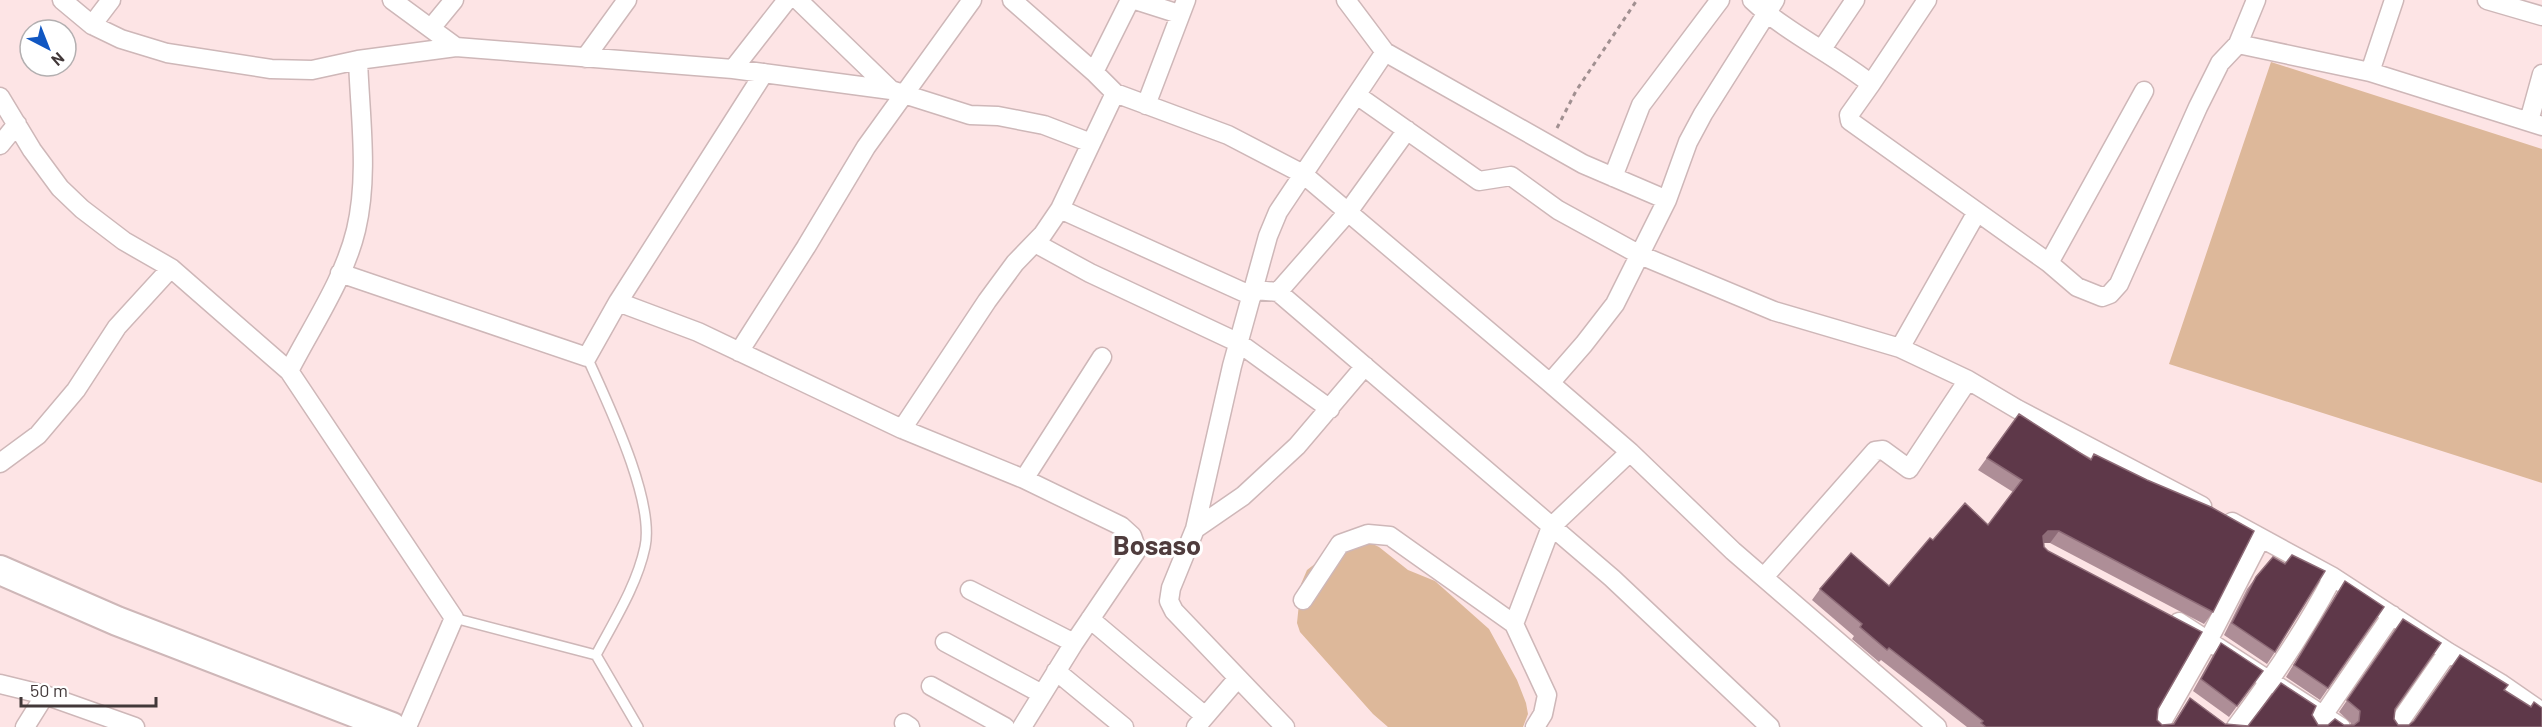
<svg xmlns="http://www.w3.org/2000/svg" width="2542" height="727" font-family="Barlow,sans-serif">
<rect width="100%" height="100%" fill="#fde4e5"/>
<path fill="#ddb89a" d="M2271 62 2542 149V483L2169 364Z
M1361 538 1379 547 1408 570 1435 581 1489 629 1517 680 1526 703 1528 714 1523 727H1388L1373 714 1300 632 1297 623 1301 584 1307 570 1346 540Z"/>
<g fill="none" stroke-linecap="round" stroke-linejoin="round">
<g stroke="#ceb7b8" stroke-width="12">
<path id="service" d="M587 357C607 402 655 500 645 547 637 585 614 621 596 655
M454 618 596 655 638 727"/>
</g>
<g stroke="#ceb7b8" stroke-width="21">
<path id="minor" d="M62 0 92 25 121 39 167 53 271 69 312 70 358 60 456 47 733 69 891 90 970 115 998 116 1044 125 1091 143
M392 0 456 47
M798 0 891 90
M1012 0 1094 72
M1135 0 1179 14
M1346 0 1385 52 1583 164 1667 200
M1752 0C1787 33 1833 54 1871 84L1849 115 1850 121 2049 263 2077 287 2102 297 2110 294 2119 284 2198 107 2220 63 2238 44 2370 72 2542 126
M1775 0 1703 114 1688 142 1667 200 1615 304 1584 344 1550 383 1630 452 1733 551 1937 727
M2487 0 2542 16
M92 25 111 0
M431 28 454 0
M2238 44 2256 0
M1822 49 1855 0
M585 58 627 0
M358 60C360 116 369 175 356 230 344 280 312 326 289 371L454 618 407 727
M733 69 787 0
M2370 72 2394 0
M1871 84 1927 0
M1115 93 1228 135 1303 174 1550 383
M1358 96 1479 181 1511 176 1558 210 1640 255 1774 311 1900 348 1968 380 2017 409 2202 506
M0 97 32 150 60 188 82 209 124 241 171 268 289 371
M1146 105 1186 0
M2529 121 2542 74
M0 145 17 124
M1613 177 1641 105 1720 0
M1060 209 1252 296
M1035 243 1090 273 1239 343 1330 409
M2049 263 2144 91
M340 273 587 357 618 302 764 73
M1254 290 1278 292 1612 578 1770 727
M1278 292 1348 212 1407 130
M618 302 698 332 902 429 1024 479 1121 526 1132 536 1137 550 1074 643 1022 727
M1900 348 1977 212
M739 352 806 247 866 147 972 0
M902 429 987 301 1015 263 1043 234 1060 209 1115 93 1094 72 1130 0
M0 463 38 435 76 390 117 327 171 268
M1024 479 1102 357
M2232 522 2333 577 2448 652 2500 683 2542 712
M1195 529 1243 496 1297 446 1365 366
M1764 577 1875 451 1883 450 1909 469 1968 380
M970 590 1074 643
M1303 600 1340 544 1368 534 1390 536 1514 624
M1090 619 1205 716
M2179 622 2341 727
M945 642 1042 694
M1056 671 1124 727
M0 684 45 695 135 727
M931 686 1005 727
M904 723 910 727
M25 727 45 695
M1196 727 1238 678
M1285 727 1174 611 1169 601 1171 588 1195 529 1232 366 1268 236 1278 212 1385 52
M1535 727 1543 714 1547 695 1514 624 1551 527 1630 452
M2159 727 2209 639 2261 538
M2236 727C2272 679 2305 630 2333 577
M2315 727 2392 615
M2396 727 2448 652"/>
</g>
<g stroke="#ceb7b8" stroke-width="32">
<path id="primary" d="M0 570 117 621 392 727"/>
</g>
<path stroke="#a19091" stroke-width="3" stroke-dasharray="4.5 4.5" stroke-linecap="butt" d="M1557 128 1576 91 1637 0"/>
<use href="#service" stroke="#fff" stroke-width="9"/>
<use href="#minor" stroke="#fff" stroke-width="18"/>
<use href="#primary" stroke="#fff" stroke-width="28"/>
</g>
<path fill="#ae8e97" d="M2019 414 2213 612 2204 624 2050 543H2043L2044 547 2158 709 2157 720 2162 725 2173 724 2190 698 2225 724 2248 726 2312 715 2318 725H2351V723L2339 712 2403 619 2394 719 2398 725H2409L2504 690 2530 707 2534 702 2542 727H1967L1881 660 1879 662 1852 639 1854 636 1812 600 1820 589 1889 586 1933 540 1988 525 2013 492 1978 470Z
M2256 577 2275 652 2267 664 2224 635 2247 589Z
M2345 581 2384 607 2320 700 2286 677 2337 593Z
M2221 643 2263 671 2229 717 2193 691 2213 655Z"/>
<path fill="#8e6c78" d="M2048 531H2059L2050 543H2040L2043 536Z"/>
<path fill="#5e3849" stroke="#8e6c78" stroke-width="1.5" d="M2019 414 2091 460 2094 454 2147 480 2211 507 2254 531 2213 612 2059 531H2048L2043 536 2044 547 2048 551 2202 632 2158 709 2157 720 2162 725 2174 724 2190 698 2225 724 2248 726 2281 683 2316 706 2312 715 2318 725H2328L2335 719 2344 725H2354L2359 721 2360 711 2347 700 2403 619 2441 643 2395 709 2394 719 2398 725H2409L2414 721 2460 655 2508 685 2504 690 2531 707 2534 702 2542 708V727H1986L1981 723 1983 721 1889 648 1887 650 1860 627 1862 624 1820 589 1851 553 1889 586 1930 538 1933 540 1965 503 1988 525 2022 480 1987 458Z
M2292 555 2325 571 2275 652 2232 623 2256 577 2273 557 2285 564Z
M2345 581 2384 607 2328 688 2294 665Z
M2221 643 2263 671 2237 706 2201 679Z"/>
<g text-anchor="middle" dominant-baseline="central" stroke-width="6" stroke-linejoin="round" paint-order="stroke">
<g font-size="27" font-weight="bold" fill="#4f3c3d" stroke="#fff">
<text x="1157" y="544">Bosaso</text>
</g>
</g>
<g transform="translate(48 48) rotate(138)"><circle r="28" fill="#ffffff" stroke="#b3afb0" stroke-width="1.5"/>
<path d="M0-4.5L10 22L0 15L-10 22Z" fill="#1157c2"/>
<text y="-9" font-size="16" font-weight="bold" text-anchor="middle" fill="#423839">N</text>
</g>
<path d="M21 697v9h135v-9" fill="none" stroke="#423839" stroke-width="3"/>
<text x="30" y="697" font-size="18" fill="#423839" stroke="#ffffff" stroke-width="4.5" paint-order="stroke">50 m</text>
</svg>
